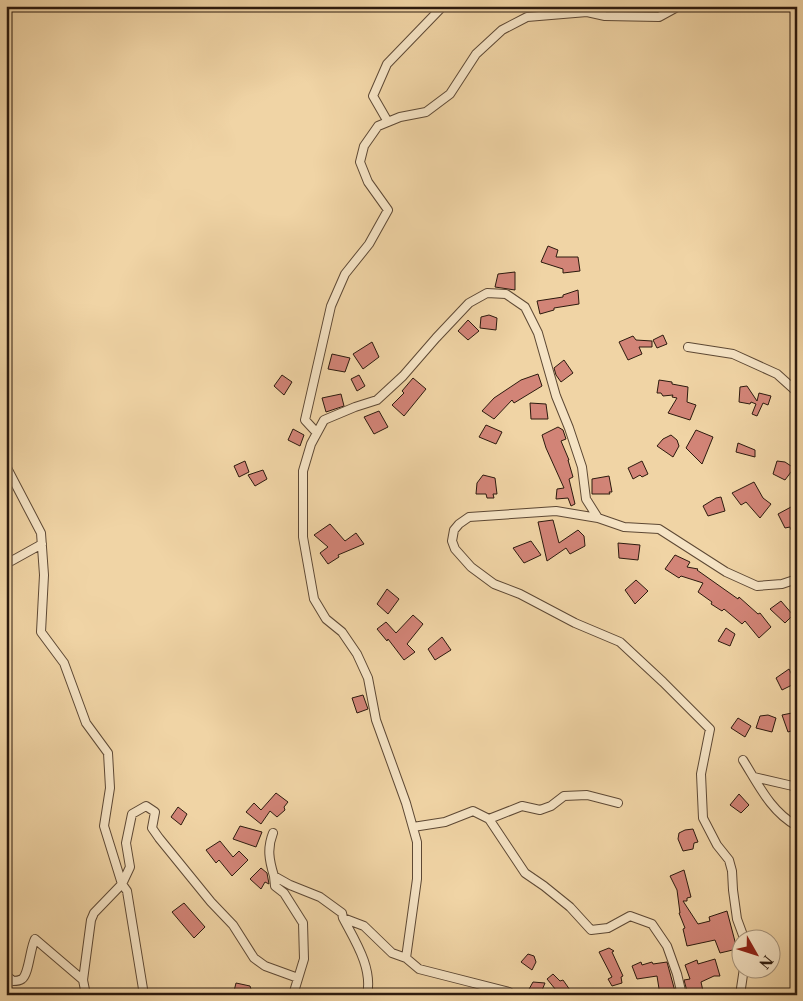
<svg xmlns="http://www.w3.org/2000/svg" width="803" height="1001" font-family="'Libre Caslon Text',serif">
<rect width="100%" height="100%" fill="#f0d4a5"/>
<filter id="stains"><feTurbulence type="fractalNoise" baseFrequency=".004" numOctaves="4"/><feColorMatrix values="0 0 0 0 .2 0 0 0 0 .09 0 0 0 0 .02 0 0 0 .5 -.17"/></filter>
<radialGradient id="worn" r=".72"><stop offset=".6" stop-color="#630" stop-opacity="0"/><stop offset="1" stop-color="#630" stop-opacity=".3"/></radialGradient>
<path fill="#d28477" stroke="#2c1a0e" d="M548 246 558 250 556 257H578L580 271 563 273V269L541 262Z
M515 272V290L495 287 498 274Z
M578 290 579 304 554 308V310L540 314 537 301 563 297V295Z
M489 315 497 318 496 330 480 328 481 317Z
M468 320 479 331 468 340 458 331Z
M663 335 667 344 657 348 653 340Z
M633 336 636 340 652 341V347H639L642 354 628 360 619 342Z
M372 342 379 357 363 369 353 354Z
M332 354 350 358 345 372 328 369Z
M564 360 573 373 561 382 556 375 554 368Z
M538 374 542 386 514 403 512 400 494 419 482 411 494 398 521 380Z
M282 375 292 382 284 395 274 386Z
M359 375 365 386 357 391 351 379Z
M413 378 426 389 404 416 392 405 404 393 402 391Z
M659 380 672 382V384L688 387 687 402 696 405 690 420 668 413 677 398 672 397 673 395 663 396 661 393H657Z
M747 386 757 401 759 393 771 396 768 405 763 403 757 416 752 414 756 404 751 402 750 404 739 402 740 387Z
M341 394 344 406 326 412 322 398Z
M530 403 546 404 548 419H531Z
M379 411 388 427 374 434 364 417Z
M486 425 502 432 496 444 479 437Z
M558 427 563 430 566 439 561 441 569 460H568L573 477 569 479 575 504 571 506 568 498 556 499 557 489 564 488 546 448 542 435Z
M293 429 304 435 300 446 288 440Z
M696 430 713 437 702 464 686 448Z
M671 435 677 440 679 446 673 457 657 446 663 439Z
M738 443 755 450V457L736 452Z
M245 461 249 472 239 477 234 466Z
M642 461 648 474 642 477 640 475 633 479 628 468Z
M777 461 785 462 794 468 785 480 773 474Z
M263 470 267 479 255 486 248 475Z
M483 475 495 478 497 494H493L494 498H487L486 494H476L477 483Z
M609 476 612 492H609L610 494H592V479Z
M754 482 763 498 771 504 760 518 746 502 741 505 732 493Z
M721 497 725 511 708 516 703 506 716 498Z
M791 507 797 517V525L791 530 790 527 785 528 778 514Z
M553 520 559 543 578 530 584 536 585 546 570 554 566 548 547 561 538 522Z
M330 524 345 541 356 533 364 544 338 555 339 557 328 564 320 553 328 547 314 535Z
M531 541 541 555 524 563 513 548Z
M618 543 640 545 638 560 619 558Z
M675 555 690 562 687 567 698 569 697 570 738 599 739 597 758 614 760 613 771 627 759 638 745 621 742 624 724 609 722 611 711 604 712 602 698 592 703 583 681 576 679 578 665 569Z
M636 580 648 591 635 604 625 590Z
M387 589 399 599 388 614 377 604Z
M781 601 793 615 785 623 770 609Z
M413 615 423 624 407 644 415 652 404 660 388 639 387 641 377 629 386 622 396 633Z
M726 628 735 634 730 646 718 641Z
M442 637 451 650 435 660 428 649Z
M789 669 796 683 782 690 776 678Z
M363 695 368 709 357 713 352 698Z
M797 712V729L788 732 782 715Z
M768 715 776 718 772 732 756 728 760 716Z
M738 718 751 726 745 737 731 728Z
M276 793 288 802 284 807 285 810 277 817 270 811 261 824 246 812 254 803 261 810Z
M739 794 749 805 741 813 730 805Z
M178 807 187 814 181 825 171 817Z
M240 826 262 832 256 847 233 839Z
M693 829 698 842 694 843 693 849 683 851 678 839 679 833 685 830Z
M220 841 233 857 239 851 248 860 232 876 219 860 216 863 206 850Z
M261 868 267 873 269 884 265 882 261 889 250 879Z
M684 870 691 897 687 898V901H683L698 924 710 921 709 917 727 911 737 949 720 953 715 940 687 946 683 929 685 928 679 913H680L677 890 670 876Z
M184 903 205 927 194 938 172 912Z
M609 948 614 951 612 952 623 976 621 977 622 983 612 986 608 979 612 977 599 952Z
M528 954 534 956 536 962 532 970 521 962Z
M715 959 720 976H714L701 982 703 991 701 993 702 995H688L684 980 690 979 685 965 697 960 698 964Z
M641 962 642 965 652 962 653 964 667 962 676 995H660L657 976 637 979 632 966Z
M553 974 560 981 563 980 570 990 569 991 571 995H560L547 979Z
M533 982 545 983 540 995 528 991Z
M236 983 250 986 253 995H233Z"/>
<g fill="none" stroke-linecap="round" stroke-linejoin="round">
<g stroke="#5d4834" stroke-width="10">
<path id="street" d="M388 122 373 96 387 64 443 6
M688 347 733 354 777 374 797 392
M317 433 305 420 331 306 345 274 369 244 388 210 368 182 360 162 364 146 378 126 400 117 426 112 450 94 476 54 502 30 527 17 587 12 605 16 659 17 679 6
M6 466 41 533 44 575 41 632 64 663 86 723 108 753 110 788 104 826 122 884 127 891 144 995
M598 518 556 511 469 517 459 524 454 530 452 541 455 549 471 567 494 584 520 594 575 623 620 642 663 682 710 729 701 774 703 818 717 845 729 860 732 871 733 890 737 919 744 938
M6 564 42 544
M743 760C758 784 771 812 797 826
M754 777 797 787
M489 819 522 806 540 810 551 806 564 796 587 795 618 803
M413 827 445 822 473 811 489 819 525 873 544 886 570 907 591 930 608 928 630 916 652 924 667 946 677 974 682 995
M273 833C267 848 269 860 274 876
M343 918C355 941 373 968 367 995
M406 958 417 879V842L406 803 376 720 368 678 357 654 342 632 326 619 314 599 303 537V471L311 444 324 420 355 407 377 400 403 376 436 338 469 303 487 293 506 294 525 307 538 333 556 396 569 428 582 467 586 499 598 518 624 527 659 529 726 572 757 586 782 584 797 579
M6 975 13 981C16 981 19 981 22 979 29 974 30 948 35 939L83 980
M86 995 83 980 91 920 94 913 122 884 130 867 126 843 132 814 146 806 155 812 152 828 159 838 211 902 233 925 254 958 265 966 298 978
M293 995 304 959 303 923 284 893 275 886 274 876 290 885 320 897 342 913 343 918 364 926 392 953 406 958 419 969 509 992
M740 995 744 968"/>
</g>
<use href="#street" stroke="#f5e3c4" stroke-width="8"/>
</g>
<rect width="803" height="1001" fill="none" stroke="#f0d4a5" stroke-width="25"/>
<rect x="8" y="8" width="788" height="986" fill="none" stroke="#2c1a0e" stroke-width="2.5"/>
<rect x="12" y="12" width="778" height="976" fill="none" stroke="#2c1a0e"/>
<g transform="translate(756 954) rotate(129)"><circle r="24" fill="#f5e3c4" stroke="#a5937b"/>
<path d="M0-4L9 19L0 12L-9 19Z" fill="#8f2418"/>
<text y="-8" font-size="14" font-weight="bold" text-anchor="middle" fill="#2c1a0e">N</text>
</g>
<rect width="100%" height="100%" filter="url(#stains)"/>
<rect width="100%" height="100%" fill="url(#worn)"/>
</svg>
